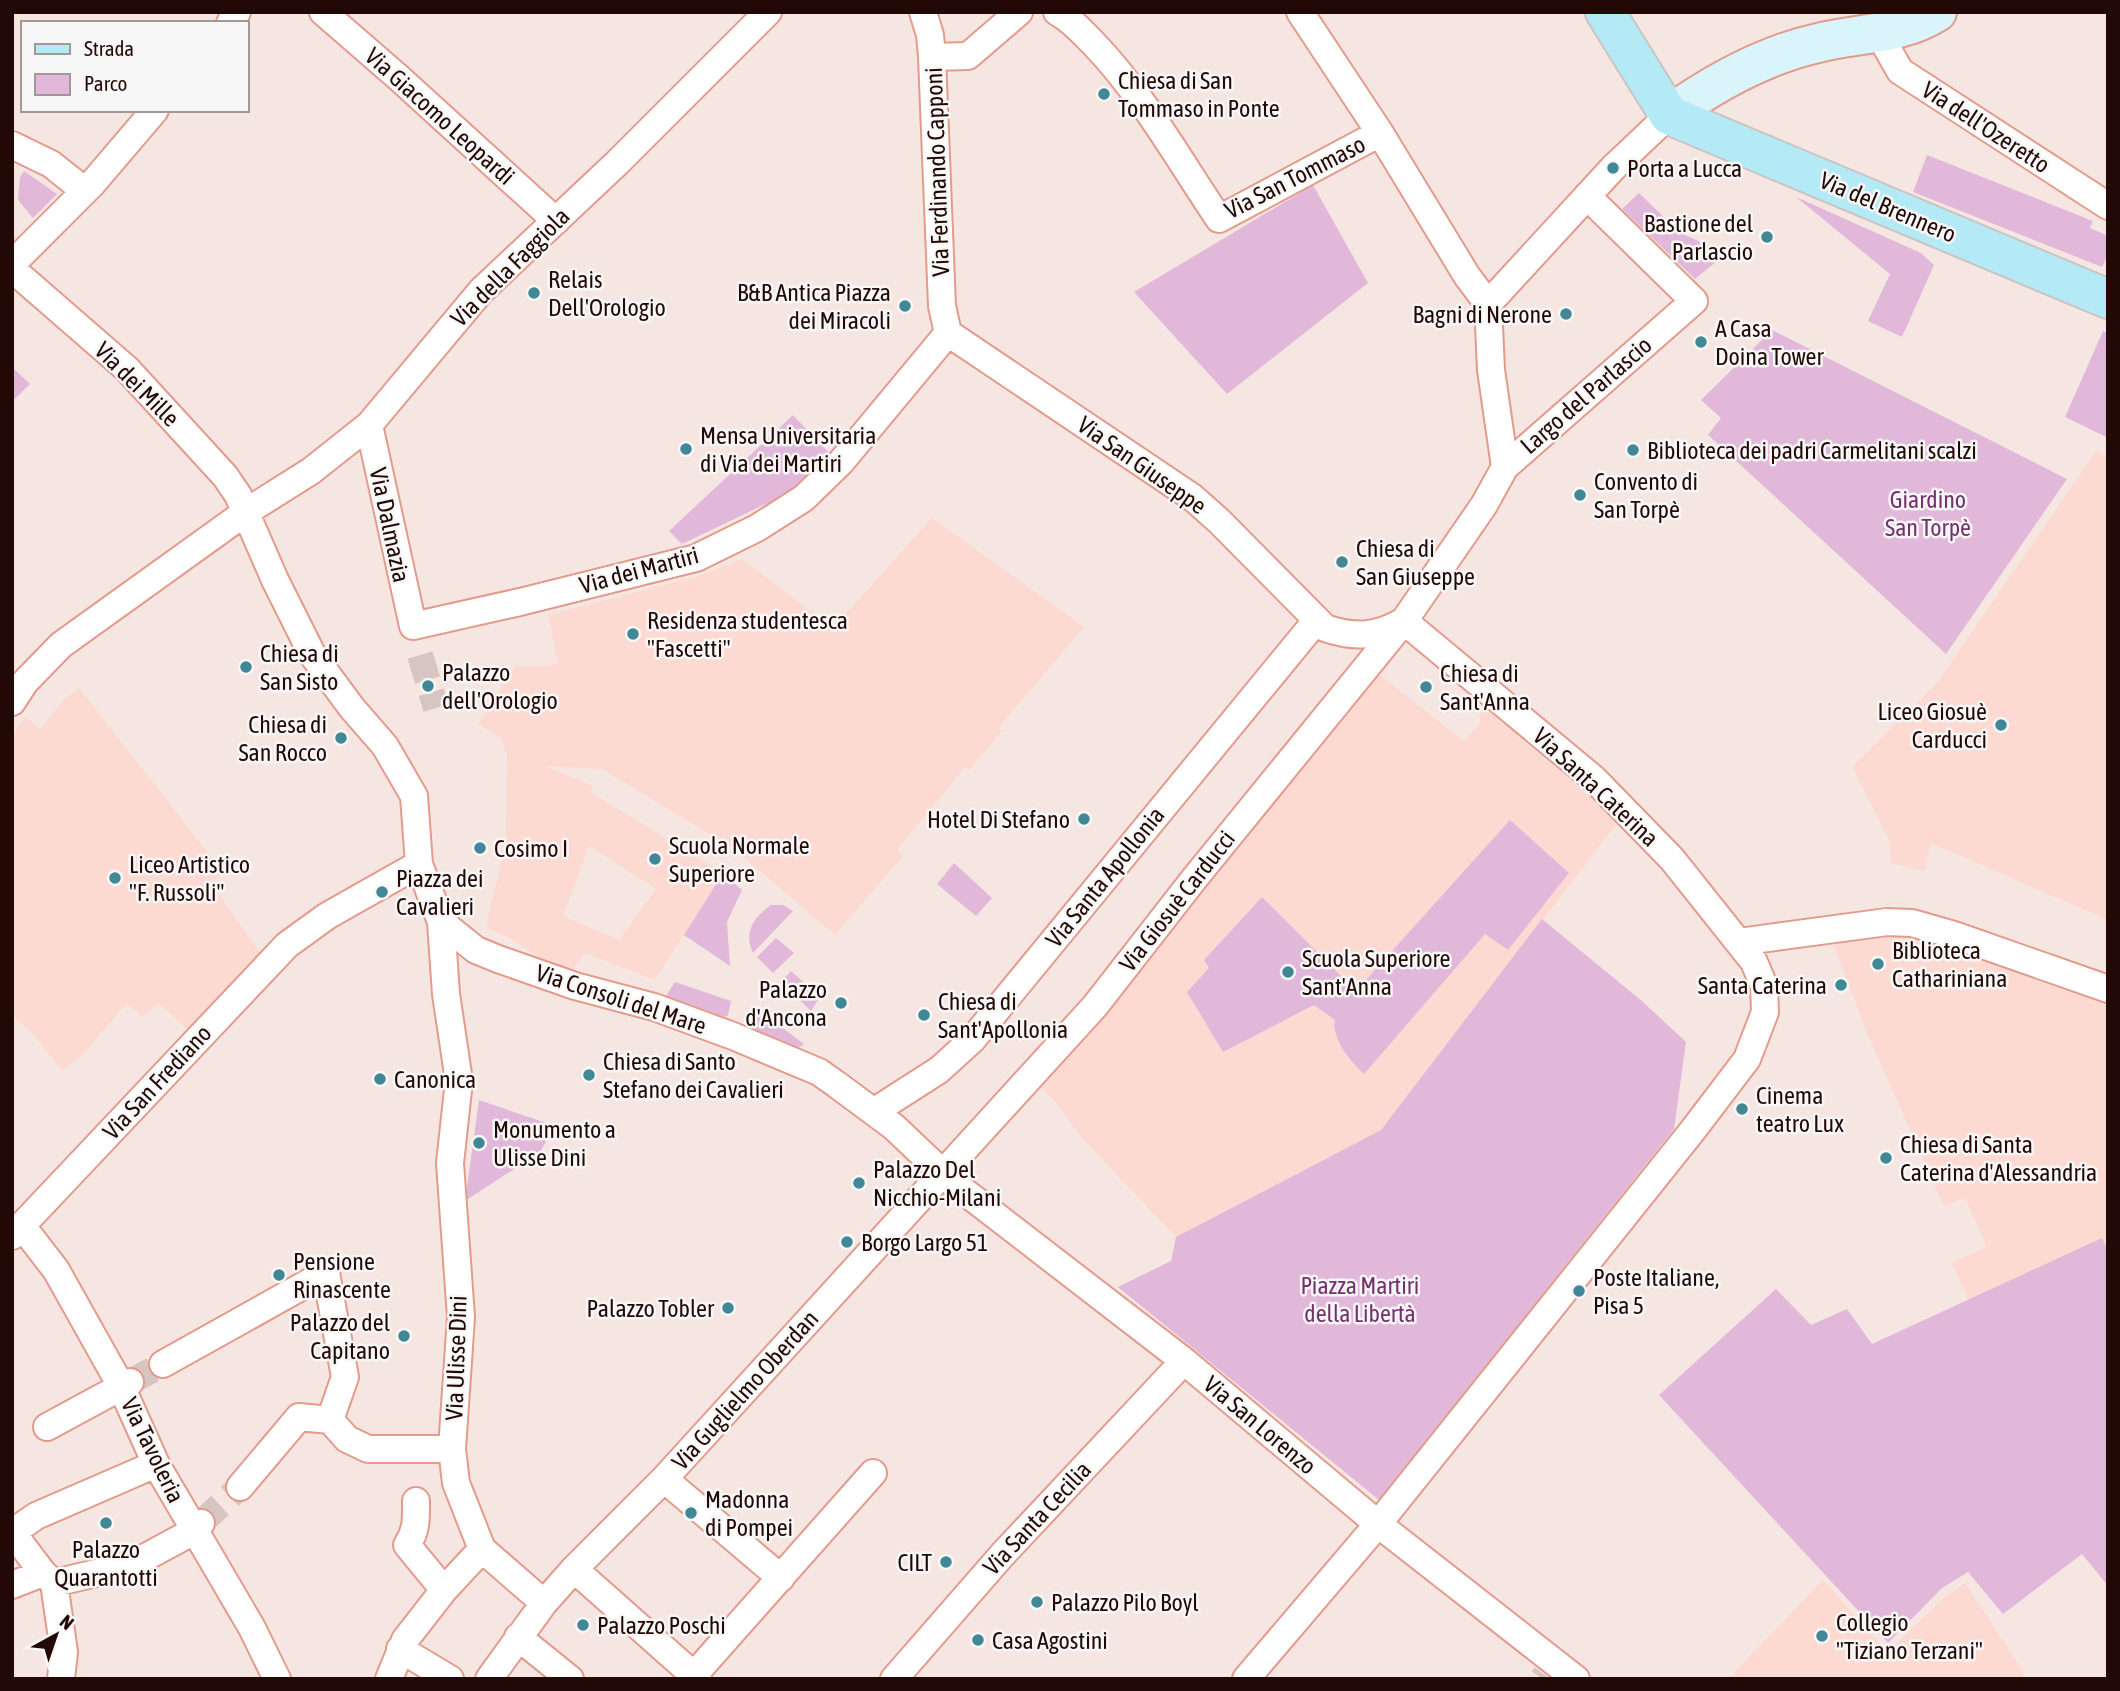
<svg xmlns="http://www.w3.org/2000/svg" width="2120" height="1691" font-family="'Asap Condensed',sans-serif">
<rect width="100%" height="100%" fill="#f6e6e2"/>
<path fill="#fcdad2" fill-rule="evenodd" d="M2096 451 2108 457V920L1931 843 1924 871 1891 863 1890 842 1852 767 1937 683Z
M932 518 1084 627 999 727 1002 731 969 770 965 767 897 850 903 856 835 935 734 849 602 769 545 766 593 786 590 792 723 873 655 980 585 953 568 976 513 940 486 927 506 842 507 755 500 737 478 724 515 666H545L558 663 548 615 699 576 742 559 833 628ZM589 846 656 889 619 940 563 916Z
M1375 671 1464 741 1479 725 1481 711 1477 702 1619 821 1381 1130 1176 1237 1081 1137 1057 1104 1039 1086Z
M79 688 224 873 211 883 260 953 190 1032 159 1003 142 1017 127 1003 85 1052 63 1071 30 1031 12 1015V736L25 717 41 729 63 700Z
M1899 931 2108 1006V1406L2030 1439 1952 1263 1987 1247 1965 1198 1944 1206 1867 1033 1833 943Z
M1823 1580 1888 1652 1943 1598 1965 1583 2025 1674 2020 1679H1732L1730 1677Z"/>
<path fill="#e2b8da" d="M1927 155 2093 221 2090 228 2108 236V255L2102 267 1913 192Z
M24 171 57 194 33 218 18 200 20 177Z
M1313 185 1368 283 1227 394 1134 292Z
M1639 193 1679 232 1726 254 1695 279 1622 209Z
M1796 197 1921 253 1934 265 1902 337 1868 321 1890 274Z
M1772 330 2067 479 1946 654 1708 435 1721 418 1701 400Z
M2103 331 2108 333V438L2065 417Z
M12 367 30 384 12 402Z
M793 415 829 453 793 491 682 544 669 531Z
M1510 820 1569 873 1508 950 1485 934 1364 1074C1351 1062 1331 1039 1335 1020L1314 1005 1223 1052 1187 992 1209 968 1204 960 1262 897 1356 991Z
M954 863 992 898 976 916 937 884Z
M723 873 742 890 727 922 730 966 684 935Z
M771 905H783L793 911 753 953C743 932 754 917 771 905Z
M1542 919 1643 1002 1686 1042 1674 1129 1379 1500 1118 1287 1171 1261 1176 1237 1381 1130Z
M776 938 794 953 773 973 757 957Z
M791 971 820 997 811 1011 781 982Z
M675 982 731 1001 728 1015 725 1017 666 996Z
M756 1010H759L804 1044 797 1049 748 1026 747 1020Z
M479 1100 555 1126 540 1152 465 1201Z
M2102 1238 2108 1250V1586L2082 1554 2003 1614 1968 1572 1942 1588 1888 1643 1659 1395 1776 1289 1811 1325 1847 1309 1872 1344Z"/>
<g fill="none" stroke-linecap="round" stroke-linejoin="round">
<path stroke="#d6c5c1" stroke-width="26" stroke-dasharray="26 13" stroke-linecap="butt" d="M420 655 436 708
M130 1382 163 1364
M201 1523 240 1487
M1542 1679 1545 1675"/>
<g stroke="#e39b8b" stroke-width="30">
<path id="street" d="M323 12 399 78 556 221
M923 12 930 35 932 57 942 306 948 333
M1057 12C1072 20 1082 32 1094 44 1143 95 1179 160 1219 219L1380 133
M1300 12 1380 133 1467 276 1488 304
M230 23 237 12
M1879 34 1900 71 2108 206
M932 57 968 56 1019 12
M12 145 51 164 85 191
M12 264 92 184 155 110
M12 269 127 369 225 476 238 495 275 580 312 654 352 708 385 746 414 796 419 864 441 922 446 994 459 1081 450 1163 461 1317 452 1449 456 1483 482 1549 544 1603
M948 333 1192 497 1219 521 1325 628C1354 638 1376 637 1402 622
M369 425 413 626 520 602 696 558 757 528 804 498 841 462 948 333
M1505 467 1491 370 1488 304 1613 168 1669 115
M12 702 25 682 61 645 246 512 311 471 369 425 481 291 617 163 768 12
M441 922 476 950 498 959 575 986 654 1007 733 1036 819 1072 836 1084 894 1127 952 1182 1184 1361 1378 1524 1576 1679
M1739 942 1887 922 1912 923 1954 935 2108 989
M875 1111 939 1070 972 1040 1316 621
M22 1226 56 1270 121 1386 156 1464 252 1628 277 1679
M12 1236 287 945 327 916 419 864
M163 1364 326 1273 345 1377 330 1420 299 1417 240 1487
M330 1420 347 1439 368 1449H452
M47 1427 130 1382
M664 1479 781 1578
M416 1501C416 1519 417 1530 407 1545L444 1590
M12 1532 43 1573 54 1583 64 1652 61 1679
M13 1532 36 1516 156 1464
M574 1569 698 1679
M54 1583 131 1565 194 1531 201 1523
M12 1585 43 1573
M518 1637 570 1679
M400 1649 450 1679
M694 1675 873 1473
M389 1679 405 1640 444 1590 482 1549
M489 1679 544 1603 574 1569 664 1479 1095 1006 1194 879 1404 621 1484 505 1505 467 1694 301 1587 196
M894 1679 1003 1554 1184 1361
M1246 1679 1378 1524 1693 1130 1747 1059 1765 1012 1764 986 1754 962 1672 859 1594 779 1404 621"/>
</g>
<g stroke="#e39b8b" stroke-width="42">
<path id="secondary" d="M1669 115C1714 83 1764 55 1818 43 1858 33 1901 35 1937 12"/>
</g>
<g stroke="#cac4c3" stroke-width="42">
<path id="primary" d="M1605 12 1669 115 2108 299"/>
</g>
<use href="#street" stroke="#fff" stroke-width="26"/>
<use href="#secondary" stroke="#d9f4fa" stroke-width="38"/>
<use href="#primary" stroke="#b3eaf5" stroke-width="38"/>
</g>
<g fill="#428795" stroke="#f7f7f7" stroke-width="2.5">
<circle cx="1104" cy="94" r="7"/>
<circle cx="1613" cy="168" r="7"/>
<circle cx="1767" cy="237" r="7"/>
<circle cx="534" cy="293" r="7"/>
<circle cx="905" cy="306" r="7"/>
<circle cx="1566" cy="314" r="7"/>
<circle cx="1701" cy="342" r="7"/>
<circle cx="686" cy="449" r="7"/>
<circle cx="1633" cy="450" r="7"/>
<circle cx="1580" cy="495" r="7"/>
<circle cx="1342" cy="562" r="7"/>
<circle cx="633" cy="634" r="7"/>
<circle cx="246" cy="667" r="7"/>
<circle cx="428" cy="686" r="7"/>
<circle cx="1426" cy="687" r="7"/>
<circle cx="2001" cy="725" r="7"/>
<circle cx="341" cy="738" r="7"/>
<circle cx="1084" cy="819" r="7"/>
<circle cx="480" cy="848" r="7"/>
<circle cx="655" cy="859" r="7"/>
<circle cx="115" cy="878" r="7"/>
<circle cx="382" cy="892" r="7"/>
<circle cx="1878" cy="964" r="7"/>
<circle cx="1288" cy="972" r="7"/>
<circle cx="1841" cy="985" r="7"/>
<circle cx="841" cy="1003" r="7"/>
<circle cx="924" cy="1015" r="7"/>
<circle cx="589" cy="1075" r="7"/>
<circle cx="380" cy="1079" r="7"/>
<circle cx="1742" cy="1109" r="7"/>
<circle cx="479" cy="1143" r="7"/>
<circle cx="1886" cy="1158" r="7"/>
<circle cx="859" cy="1183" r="7"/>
<circle cx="847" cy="1242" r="7"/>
<circle cx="279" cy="1275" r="7"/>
<circle cx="1579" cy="1291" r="7"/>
<circle cx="728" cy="1308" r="7"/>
<circle cx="404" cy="1336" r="7"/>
<circle cx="691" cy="1513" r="7"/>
<circle cx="106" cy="1523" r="7"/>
<circle cx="946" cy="1562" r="7"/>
<circle cx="1037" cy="1602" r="7"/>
<circle cx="583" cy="1625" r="7"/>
<circle cx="1822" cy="1636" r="7"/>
<circle cx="978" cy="1640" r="7"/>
</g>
<g text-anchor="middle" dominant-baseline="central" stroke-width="5" stroke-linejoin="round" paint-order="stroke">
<g font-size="24" fill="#230905" stroke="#f7f7f7" text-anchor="start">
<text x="1118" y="80">Chiesa di San<tspan x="1118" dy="28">Tommaso in Ponte</tspan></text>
<text x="1627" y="168">Porta a Lucca</text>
<text x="1753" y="223" text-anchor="end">Bastione del<tspan x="1753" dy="28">Parlascio</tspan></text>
<text x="548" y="279">Relais<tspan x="548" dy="28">Dell'Orologio</tspan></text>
<text x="891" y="292" text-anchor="end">B&amp;B Antica Piazza<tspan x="891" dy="28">dei Miracoli</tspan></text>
<text x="1552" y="314" text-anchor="end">Bagni di Nerone</text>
<text x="1715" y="328">A Casa<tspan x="1715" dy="28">Doina Tower</tspan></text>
<text x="700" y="435">Mensa Universitaria<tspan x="700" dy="28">di Via dei Martiri</tspan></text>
<text x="1647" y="450">Biblioteca dei padri Carmelitani scalzi</text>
<text x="1594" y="481">Convento di<tspan x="1594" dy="28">San Torpè</tspan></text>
<text x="1356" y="548">Chiesa di<tspan x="1356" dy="28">San Giuseppe</tspan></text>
<text x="647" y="620">Residenza studentesca<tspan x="647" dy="28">"Fascetti"</tspan></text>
<text x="260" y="653">Chiesa di<tspan x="260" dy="28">San Sisto</tspan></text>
<text x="442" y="672">Palazzo<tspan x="442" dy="28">dell'Orologio</tspan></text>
<text x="1440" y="673">Chiesa di<tspan x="1440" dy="28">Sant'Anna</tspan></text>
<text x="1987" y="711" text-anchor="end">Liceo Giosuè<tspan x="1987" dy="28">Carducci</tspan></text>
<text x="327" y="724" text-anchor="end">Chiesa di<tspan x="327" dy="28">San Rocco</tspan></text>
<text x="1070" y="819" text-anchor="end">Hotel Di Stefano</text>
<text x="669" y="845">Scuola Normale<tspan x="669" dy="28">Superiore</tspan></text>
<text x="494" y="848">Cosimo I</text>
<text x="129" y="864">Liceo Artistico<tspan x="129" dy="28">"F. Russoli"</tspan></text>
<text x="396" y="878">Piazza dei<tspan x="396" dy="28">Cavalieri</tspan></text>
<text x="1892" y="950">Biblioteca<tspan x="1892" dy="28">Cathariniana</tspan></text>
<text x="1302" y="958">Scuola Superiore<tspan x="1302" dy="28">Sant'Anna</tspan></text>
<text x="1827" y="985" text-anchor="end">Santa Caterina</text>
<text x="827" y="989" text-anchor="end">Palazzo<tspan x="827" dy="28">d'Ancona</tspan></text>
<text x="938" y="1001">Chiesa di<tspan x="938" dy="28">Sant'Apollonia</tspan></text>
<text x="603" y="1061">Chiesa di Santo<tspan x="603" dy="28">Stefano dei Cavalieri</tspan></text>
<text x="394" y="1079">Canonica</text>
<text x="1756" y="1095">Cinema<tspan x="1756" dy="28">teatro Lux</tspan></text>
<text x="493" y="1129">Monumento a<tspan x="493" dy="28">Ulisse Dini</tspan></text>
<text x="1900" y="1144">Chiesa di Santa<tspan x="1900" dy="28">Caterina d'Alessandria</tspan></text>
<text x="873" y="1169">Palazzo Del<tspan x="873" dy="28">Nicchio-Milani</tspan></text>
<text x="861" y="1242">Borgo Largo 51</text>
<text x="293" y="1261">Pensione<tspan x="293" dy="28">Rinascente</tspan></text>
<text x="1593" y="1277">Poste Italiane,<tspan x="1593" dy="28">Pisa 5</tspan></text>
<text x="714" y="1308" text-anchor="end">Palazzo Tobler</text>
<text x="390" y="1322" text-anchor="end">Palazzo del<tspan x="390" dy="28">Capitano</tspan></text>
<text x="705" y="1499">Madonna<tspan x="705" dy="28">di Pompei</tspan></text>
<text x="106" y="1549" text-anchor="middle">Palazzo<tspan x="106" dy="28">Quarantotti</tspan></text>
<text x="932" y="1562" text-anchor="end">CILT</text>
<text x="1051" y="1602">Palazzo Pilo Boyl</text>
<text x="1836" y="1622">Collegio<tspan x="1836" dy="28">"Tiziano Terzani"</tspan></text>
<text x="597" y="1625">Palazzo Poschi</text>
<text x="992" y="1640">Casa Agostini</text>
</g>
<g font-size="24" fill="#230905" stroke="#f7f7f7">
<text transform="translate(440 116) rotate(42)">Via Giacomo Leopardi</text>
<text transform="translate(1986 127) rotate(33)">Via dell'Ozeretto</text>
<text transform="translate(937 172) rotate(-92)">Via Ferdinando Capponi</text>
<text transform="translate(1295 177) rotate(-27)">Via San Tommaso</text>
<text transform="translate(1888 207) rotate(23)">Via del Brennero</text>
<text transform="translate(510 267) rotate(-45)">Via della Faggiola</text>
<text transform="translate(137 384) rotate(45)">Via dei Mille</text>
<text transform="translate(1586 395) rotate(-41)">Largo del Parlascio</text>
<text transform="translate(1142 465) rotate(35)">Via San Giuseppe</text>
<text transform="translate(390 525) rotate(78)">Via Dalmazia</text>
<text transform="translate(639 570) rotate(-15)">Via dei Martiri</text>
<text transform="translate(1596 787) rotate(43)">Via Santa Caterina</text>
<text transform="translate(1105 877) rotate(-51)">Via Santa Apollonia</text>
<text transform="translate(1177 901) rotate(-52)">Via Giosuè Carducci</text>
<text transform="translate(621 999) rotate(18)">Via Consoli del Mare</text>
<text transform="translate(157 1082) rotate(-47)">Via San Frediano</text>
<text transform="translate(456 1358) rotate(-88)">Via Ulisse Dini</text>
<text transform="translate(745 1390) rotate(-48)">Via Guglielmo Oberdan</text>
<text transform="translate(1260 1425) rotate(40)">Via San Lorenzo</text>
<text transform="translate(153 1450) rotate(64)">Via Tavoleria</text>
<text transform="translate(1037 1518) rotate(-47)">Via Santa Cecilia</text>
</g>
<g font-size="24" fill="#75316d" stroke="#f7f7f7">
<text x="1928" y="499">Giardino<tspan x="1928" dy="28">San Torpè</tspan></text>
<text x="1360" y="1285">Piazza Martiri<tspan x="1360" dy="28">della Libertà</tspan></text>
</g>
</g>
<rect width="2120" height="1691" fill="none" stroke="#230905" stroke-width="28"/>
<rect x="21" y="21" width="228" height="91" fill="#f7f7f7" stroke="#a29896" stroke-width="2"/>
<rect x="35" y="44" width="35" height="10" fill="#b3eaf5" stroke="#a29896" stroke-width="2"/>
<text x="84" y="56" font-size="21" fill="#230905">Strada</text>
<rect x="35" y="74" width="35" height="21" fill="#e2b8da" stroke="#a29896" stroke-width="2"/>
<text x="84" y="91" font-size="21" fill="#230905">Parco</text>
<g transform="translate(56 1635) rotate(40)" stroke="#f7f7f7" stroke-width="5" paint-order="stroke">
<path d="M0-5L12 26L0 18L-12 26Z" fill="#230905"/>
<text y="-10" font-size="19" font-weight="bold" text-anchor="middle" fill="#230905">N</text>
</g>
</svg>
